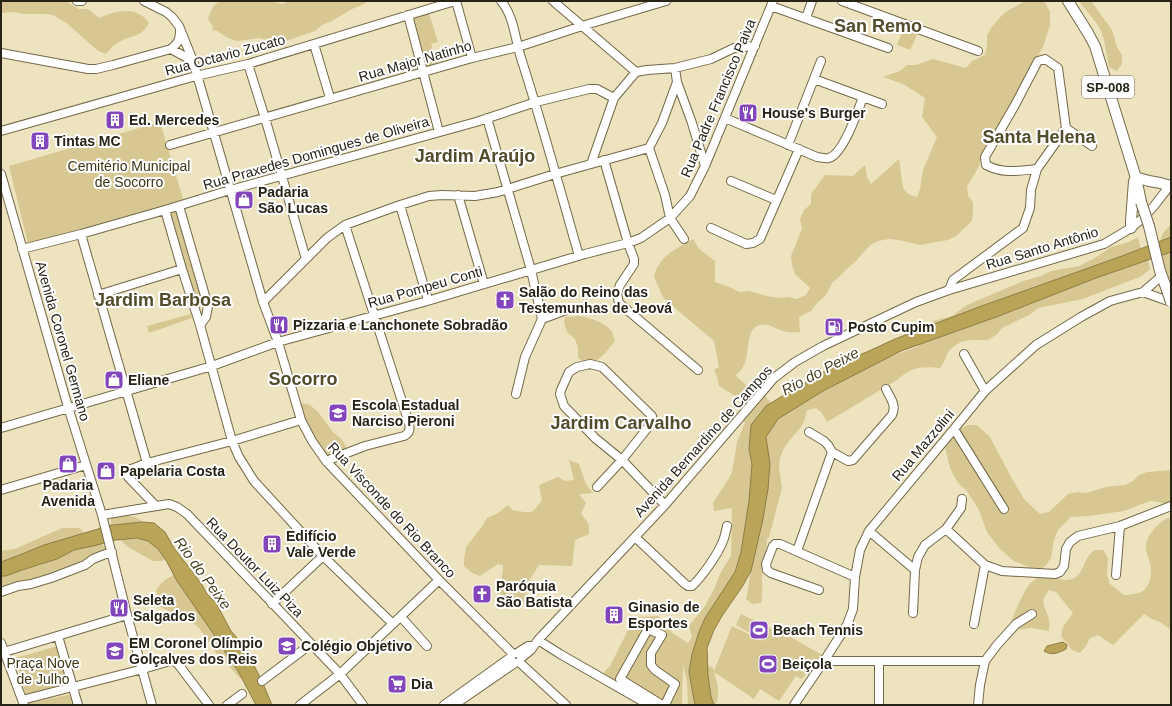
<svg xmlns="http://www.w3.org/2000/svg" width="1172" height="706" font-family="Arial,sans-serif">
<rect width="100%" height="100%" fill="#eee3bf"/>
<path fill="#d6c793" d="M1 1H65L79 9H88L99 18C116 11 136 5 149 23 140 38 135 34 121 41 115 43 110 49 106 54L98 51 68 24 53 15 44 14H23L14 12 1 13Z
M219 1H268L283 4 289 1H368L362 5 352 9 332 21 322 25 315 31 286 41 276 42 259 38 237 41 228 38 217 31 212 30 213 27 208 18 213 7Z
M1025 1H1043L1046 4 1050 12V25L1044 44 1012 110 984 154 977 170 967 186 968 196 973 202V212L972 221 956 236 948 240 920 245 899 240 889 239 878 241 870 245 857 260 832 283 826 295 817 303 811 311 799 317 800 332C795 332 788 333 784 331 775 329 767 321 757 326 742 334 754 365 735 375L749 388 745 397 735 396 719 386 717 377 714 370 719 367 714 341 669 303 663 297 654 277C655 273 656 268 659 265 666 252 681 247 693 239L699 249 715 261V282L732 288 739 292 749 291 767 296 779 298 788 297 797 299 806 295 810 288 795 274 792 265 791 256 802 229 800 219 803 213 804 210 811 204V194L825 175 853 176 865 165 867 177 871 184 899 159 903 188 908 194 917 197 920 189 923 170 937 137 922 117 925 98 903 84 883 77 900 71 907 65H916L933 59 966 68 972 61 985 55 987 45V36L991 28 1004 13Z
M1079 1H1091L1112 30 1117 47 1122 55V64L1117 71 1109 67 1104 40 1101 31 1097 24Z
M429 13 438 42 431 44 437 64 424 68 411 19Z
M904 28 918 33 910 50 897 45Z
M160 122 184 202 28 244 9 166Z
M179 211 205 305 196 307 168 213Z
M1171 224V284L1165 279 1162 270 1160 241 1163 233Z
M1138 237 1142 254 1148 260 1150 269 1142 276 1083 299 1038 308 1031 314 1002 328 996 335 988 340H971L961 342 954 346 948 352 945 360 940 368C921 366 911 367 897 380L827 422 822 413 816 408 807 410 805 419 801 427 789 441 784 448 780 458 779 467 782 488 769 537 767 539C767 552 763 564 762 577 762 586 763 594 761 603L752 604 746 599 748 590 760 491 749 499 741 563 705 625 700 705H688L687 682 683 665 682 705H657L604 674 606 670 610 666 635 616 641 617 658 616 672 628 671 632 688 643 692 637 689 626 705 606 714 589 721 572 731 556 732 508 714 511 713 503 728 480 732 472 737 442 745 423 743 420C748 411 755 399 765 396L772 404 786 407 828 389 823 381 825 373 837 360 846 357 855 356 864 352 873 354 880 359 890 357 919 346V336L924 328 933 321 952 316 967 305 1023 281 1041 276 1051 271 1079 266 1095 258 1111 247 1129 242Z
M191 314 192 318 149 333 147 326Z
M579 316C590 318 605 322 612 332 613 334 614 339 615 341 604 354 596 369 578 358V348L575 339 567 332 564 323 565 317Z
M301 403 310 405 318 412 333 432 341 439 346 446 350 454 346 461C343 461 339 462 336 462 321 458 304 420 296 407Z
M968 425H977L990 437 1011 477 1024 499 1040 514 1049 512 1068 494 1077 492 1086 493 1106 487 1125 485 1133 481 1139 475 1147 472 1171 470V506L1159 502 1150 501 1124 511 1088 516 1071 517 1058 530 1054 540 1051 558 1046 565 1039 571 1014 561 999 548 987 532 978 508 966 490 959 484 954 476 950 468 945 447 960 429Z
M569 460 579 464 586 484 593 493 579 494 586 503 581 513 589 525V534L575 540 572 566 539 565 527 584 526 600 524 603 516 604 508 601 500 594C500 584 503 575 503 565L498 564 480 576 472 573 464 566V559L466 547 483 525 487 518 498 513 508 505 512 510 524 512H531L536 508 542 500 539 485 558 477 565 481 574 480Z
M126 516 135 517 143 522 163 539 169 555 162 561H153L128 547 115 535 111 528V518Z
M1171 517V630L1160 622 1152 619 1144 614 1113 645 1098 635 1090 638 1086 646 1080 653 1072 650 1061 636 1063 627 1073 613 1056 592 1049 590C1038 604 1046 606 1049 620 1050 624 1049 627 1049 631L1032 628 1014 630 1009 627C1012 620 1015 612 1018 605 1025 591 1031 574 1049 577 1058 578 1068 583 1076 577 1083 572 1083 564 1088 557 1090 554 1092 552 1094 550H1103L1108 558 1107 575 1110 584 1124 595C1129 595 1134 594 1139 593 1147 591 1152 578 1151 570 1151 563 1147 556 1146 549 1144 537 1160 520 1171 517Z
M62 528H80L85 535 1 563V551L15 549Z
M101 543 107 549C94 561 76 566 62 579L1 591V574L37 565 38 566C57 558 80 546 101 543Z
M177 574 250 684 241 679 215 652 200 629 187 617 170 612 161 607 158 599 156 590C162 582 167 577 177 574Z
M741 614 784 635 782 639 785 634 824 656 811 676 806 673 802 679 796 676 779 701 760 689 754 699 714 672 718 687V696L716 705H709L705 664 713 668 714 671 732 626 767 643 736 625Z
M58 646 70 687 26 695 15 658Z
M73 694 76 705H28L27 703Z"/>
<path fill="#baa457" stroke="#8e7d44" d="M1171 237V252L1096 278 999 316 901 351 823 391 778 419 766 437 770 464 768 489 763 519 751 571 742 587 722 616 714 630 707 648 708 675 711 697 714 705H695L689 672 692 654 699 632 705 618 735 572 741 552 749 501 752 464 749 449 751 425 766 406 819 374 895 339 979 307 1122 256Z
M142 522 154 523 165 532 174 548 201 583 207 594 216 603 231 631 244 646 262 681 272 705H256L238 671 226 654 219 642 177 581 167 562 159 550 148 541 137 538 116 540 93 546 74 550 57 559 22 570 6 576H1V562L22 554 44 545 98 529 104 526Z
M1063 642 1067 645 1066 649C1058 653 1052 656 1044 651L1047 646Z"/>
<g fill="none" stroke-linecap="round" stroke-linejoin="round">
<g stroke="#736949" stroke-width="10">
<path id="minor" d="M77 1H82
M144 1 166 12 172 17 179 26 193 61 263 302 278 342 301 420 312 441 326 461 439 580 513 654
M456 1 472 58
M501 1C514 16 515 39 521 58 542 123 560 190 579 256
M553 1 636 72
M842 1 978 51
M771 6 888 48
M408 15 439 132
M806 18 812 1
M314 44 330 98
M171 49C178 43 180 40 180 30
M1 53 88 69H96L113 65 171 49 193 61
M248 64 265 118 306 259
M675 68 677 82 692 123 705 166
M814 79 882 104
M487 118 531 270 542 319
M725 118 817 157C820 157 826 159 829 158 843 154 858 111 863 97
M1066 128 1092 146
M1 131 196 76 248 64 455 1
M170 145 472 58 518 47 582 26 666 1
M788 145 821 61
M649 148 665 195 670 218 684 239
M604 160 628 243 634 259V264L620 285 617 294 619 303 698 370
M591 164 614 98 636 72 647 70 675 68 711 59 734 48 755 46
M1 174 68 407 102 515 127 615 152 705
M731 181 776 200
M458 195 484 284
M400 205 428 300
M179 206 208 306 206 317 200 325
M165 210 182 269 200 325 232 441 239 457 254 481 323 556 393 624
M711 228 746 244 753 243 760 239 799 149
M81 234 147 463
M22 249 81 234 165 210 230 190 476 122 536 102 589 89H597L614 98
M949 290 953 280 1023 228 1030 208 1031 190 1037 169 1066 128 1058 68 1045 59 1038 61 1015 105 985 157 986 165C1003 174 1018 171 1037 169
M1143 292 1171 302
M98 295 182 269
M263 302 327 238 345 225 400 205 429 196 442 195 475 196 498 192 555 174 649 148 662 123 677 82
M964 354 985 391
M516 394 525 357 542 319 569 309
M1 428 212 366 278 342 424 302 585 254 628 243 641 238 670 218 690 196 705 166 773 1
M954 429 1004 509
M809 432 824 441 828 445 832 452 848 461 853 460 892 415C897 405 890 398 886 389
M326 461 365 446 404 436C410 433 410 429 409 423L345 225
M597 487 622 460 653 421 652 416 602 367 590 364 577 367 569 372 561 390 560 394 564 406 595 438 622 460 665 505
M1 490 86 465
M156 506 128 477 129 470 147 463 232 441 301 420
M102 515 169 504 177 507 187 514 340 674 363 705
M946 529 985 565 1002 571 1055 574 1060 572 1064 566 1066 549 1070 542 1078 536 1120 526 1171 506
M869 531 915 570
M635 537 685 584 688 586H692C702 577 718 554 723 541 725 536 726 531 727 526
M797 551 832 452
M1116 575 1120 526
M819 590 771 573 767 570 766 564 773 546 775 544H780L855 577
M1 592 18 586 31 584 51 578 85 565 93 559 103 555 112 552
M272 604 323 556
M913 613 915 570 918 557 925 545 946 529 961 508 962 499
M401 617 427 646
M974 624 985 565
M58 636 78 705
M538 640 560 654 649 705
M1 643 24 705
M1 653 127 615
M517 653 528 646H533
M521 658 531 650 538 640 665 505 774 378 795 362 823 346 916 302 949 290 1104 244 1131 228 1144 217 1154 206 1171 184
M824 661H985
M519 662 566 705
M262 681 311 644
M22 700 143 669 170 661H174L178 664 209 705
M227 705 242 694
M300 705 340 674 439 580
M444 705 511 657
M454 705 515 663
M662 705 620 679 648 629 662 635 651 653V665L655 670 675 684 665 705
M794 705 824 661 847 625 853 609 855 577 860 550 869 531 954 429 985 391 1036 345 1081 317 1110 301 1143 292 1158 279 1162 277
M879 705V661
M978 705 980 685 985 661 997 645 1016 624 1032 614"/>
</g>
<g stroke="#736949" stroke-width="12">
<path id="major" d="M1068 1 1088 33 1095 46 1136 178 1141 202
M1136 178C1141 178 1145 180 1149 181 1157 182 1162 183 1170 186
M1149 226 1160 271 1167 290
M1131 228V221L1134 181"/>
</g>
<use href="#minor" stroke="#fff" stroke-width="8"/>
<use href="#major" stroke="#fff" stroke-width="10"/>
<g stroke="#736949" stroke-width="12" stroke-linecap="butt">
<path id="major-bridge" d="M1141 202 1149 226
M1167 290 1171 302"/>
</g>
<use href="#major-bridge" stroke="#fff" stroke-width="10"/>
</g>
<defs>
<g id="restaurant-square" transform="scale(1)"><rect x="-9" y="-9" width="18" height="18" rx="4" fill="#8345bb" stroke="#fff"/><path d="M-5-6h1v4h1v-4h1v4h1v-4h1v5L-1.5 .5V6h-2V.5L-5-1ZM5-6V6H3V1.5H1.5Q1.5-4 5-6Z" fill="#fff"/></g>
<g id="building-square" transform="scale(1)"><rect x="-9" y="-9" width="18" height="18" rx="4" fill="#8345bb" stroke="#fff"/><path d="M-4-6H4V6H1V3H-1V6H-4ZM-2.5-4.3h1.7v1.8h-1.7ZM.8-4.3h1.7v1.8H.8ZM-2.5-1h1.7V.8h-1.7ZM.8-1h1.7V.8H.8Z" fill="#fff"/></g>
<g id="shop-square" transform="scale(1)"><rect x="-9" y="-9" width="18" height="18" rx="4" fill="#8345bb" stroke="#fff"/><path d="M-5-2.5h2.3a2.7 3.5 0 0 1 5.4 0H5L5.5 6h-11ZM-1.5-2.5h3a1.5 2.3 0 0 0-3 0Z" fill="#fff"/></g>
<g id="church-square" transform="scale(1)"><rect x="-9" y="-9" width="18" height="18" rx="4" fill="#8345bb" stroke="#fff"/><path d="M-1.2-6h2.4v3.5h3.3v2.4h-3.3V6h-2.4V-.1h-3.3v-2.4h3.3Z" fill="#fff"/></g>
<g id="fuel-square" transform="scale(1)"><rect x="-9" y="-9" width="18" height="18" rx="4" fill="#8345bb" stroke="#fff"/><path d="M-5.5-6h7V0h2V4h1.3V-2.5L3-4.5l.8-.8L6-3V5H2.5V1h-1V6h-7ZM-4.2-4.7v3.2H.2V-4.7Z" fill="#fff"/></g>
<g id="school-square" transform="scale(1)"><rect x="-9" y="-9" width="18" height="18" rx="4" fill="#8345bb" stroke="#fff"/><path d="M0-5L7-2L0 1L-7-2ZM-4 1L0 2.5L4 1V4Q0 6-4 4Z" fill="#fff"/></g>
<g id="stadium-square" transform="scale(1)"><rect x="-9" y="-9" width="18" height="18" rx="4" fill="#8345bb" stroke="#fff"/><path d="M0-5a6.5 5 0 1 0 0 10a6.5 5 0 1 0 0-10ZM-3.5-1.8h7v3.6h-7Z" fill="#fff"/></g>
<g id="supermarket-square" transform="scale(1)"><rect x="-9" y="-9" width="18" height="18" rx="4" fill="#8345bb" stroke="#fff"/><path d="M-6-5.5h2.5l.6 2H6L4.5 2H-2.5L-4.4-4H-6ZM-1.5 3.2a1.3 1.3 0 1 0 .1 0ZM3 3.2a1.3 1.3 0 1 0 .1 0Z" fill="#fff"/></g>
</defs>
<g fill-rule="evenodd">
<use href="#restaurant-square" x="748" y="113"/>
<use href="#building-square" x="115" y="120"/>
<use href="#building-square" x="40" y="141"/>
<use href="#shop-square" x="244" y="200"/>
<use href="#church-square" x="505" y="300"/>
<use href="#restaurant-square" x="279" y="325"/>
<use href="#fuel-square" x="834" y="327"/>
<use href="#shop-square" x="114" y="380"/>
<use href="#school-square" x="338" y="413"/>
<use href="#shop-square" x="68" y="464"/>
<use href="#shop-square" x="106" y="471"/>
<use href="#building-square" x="272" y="544"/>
<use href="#church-square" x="482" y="594"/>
<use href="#restaurant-square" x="119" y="608"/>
<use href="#building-square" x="614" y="615"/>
<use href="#stadium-square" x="759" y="630"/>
<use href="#school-square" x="287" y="646"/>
<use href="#school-square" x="115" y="651"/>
<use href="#stadium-square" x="768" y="664"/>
<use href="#supermarket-square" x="397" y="684"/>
</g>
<g text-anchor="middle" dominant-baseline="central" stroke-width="4" stroke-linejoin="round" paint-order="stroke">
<rect fill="#fff" stroke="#68655c" stroke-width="1" x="1082" y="76" width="52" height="22" rx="3"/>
<g font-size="13" font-weight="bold" fill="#272316">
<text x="1108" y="87">SP-008</text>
</g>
<g font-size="14" fill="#272316" stroke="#fff">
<text transform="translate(225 55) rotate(-15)">Rua Octavio Zucato</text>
<text transform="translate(415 61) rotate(-16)">Rua Major Natinho</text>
<text transform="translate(718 98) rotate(-67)">Rua Padre Francisco Paiva</text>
<text transform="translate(316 153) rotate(-16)">Rua Praxedes Domingues de Oliveira</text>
<text transform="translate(1042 248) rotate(-17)">Rua Santo Antônio</text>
<text transform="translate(425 287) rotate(-16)">Rua Pompeu Conti</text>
<text transform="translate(63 341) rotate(74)">Avenida Coronel Germano</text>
<text transform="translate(703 441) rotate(-48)">Avenida Bernardino de Campos</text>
<text transform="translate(923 445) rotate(-50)">Rua Mazzolini</text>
<text transform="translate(392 510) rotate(47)">Rua Visconde do Rio Branco</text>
<text transform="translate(255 567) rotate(46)">Rua Doutor Luiz Piza</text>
</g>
<g font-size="14" font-weight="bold" fill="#272316" stroke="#fff" text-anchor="start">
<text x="762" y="113">House's Burger</text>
<text x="129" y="120">Ed. Mercedes</text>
<text x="54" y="141">Tintas MC</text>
<text x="258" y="192">Padaria<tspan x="258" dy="16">São Lucas</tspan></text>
<text x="519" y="292">Salão do Reino das<tspan x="519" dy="16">Testemunhas de Jeová</tspan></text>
<text x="293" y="325">Pizzaria e Lanchonete Sobradão</text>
<text x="848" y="327">Posto Cupim</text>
<text x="128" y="380">Eliane</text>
<text x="352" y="405">Escola Estadual<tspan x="352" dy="16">Narciso Pieroni</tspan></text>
<text x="120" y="471">Papelaria Costa</text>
<text x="68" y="485" text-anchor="middle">Padaria<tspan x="68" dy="16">Avenida</tspan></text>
<text x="286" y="536">Edifício<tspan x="286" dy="16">Vale Verde</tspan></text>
<text x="496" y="586">Paróquia<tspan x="496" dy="16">São Batista</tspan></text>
<text x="133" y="600">Seleta<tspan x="133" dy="16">Salgados</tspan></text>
<text x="628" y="607">Ginasio de<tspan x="628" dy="16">Esportes</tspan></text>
<text x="773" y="630">Beach Tennis</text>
<text x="129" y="643">EM Coronel Olímpio<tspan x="129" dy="16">Golçalves dos Reis</tspan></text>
<text x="301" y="646">Colégio Objetivo</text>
<text x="782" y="664">Beiçola</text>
<text x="411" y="684">Dia</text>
</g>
<g font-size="14" fill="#3f3513" stroke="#fff">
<text x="129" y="166">Cemitério Municipal<tspan x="129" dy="16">de Socorro</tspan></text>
<text x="43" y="663">Praça Nove<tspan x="43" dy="16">de Julho</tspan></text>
</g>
<g font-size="15" font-style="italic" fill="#493f1e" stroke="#fff">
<text transform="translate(820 371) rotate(-28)">Rio do Peixe</text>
<text transform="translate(203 573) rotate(54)">Rio do Peixe</text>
</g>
<g font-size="18" font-weight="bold" fill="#544b2b" stroke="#fff">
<text x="878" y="26">San Remo</text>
<text x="1039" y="137">Santa Helena</text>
<text x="475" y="156">Jardim Araújo</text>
<text x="163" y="300">Jardim Barbosa</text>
<text x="303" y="379">Socorro</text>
<text x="621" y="423">Jardim Carvalho</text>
</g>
</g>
<rect width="1172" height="706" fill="none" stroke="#272316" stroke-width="4"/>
</svg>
